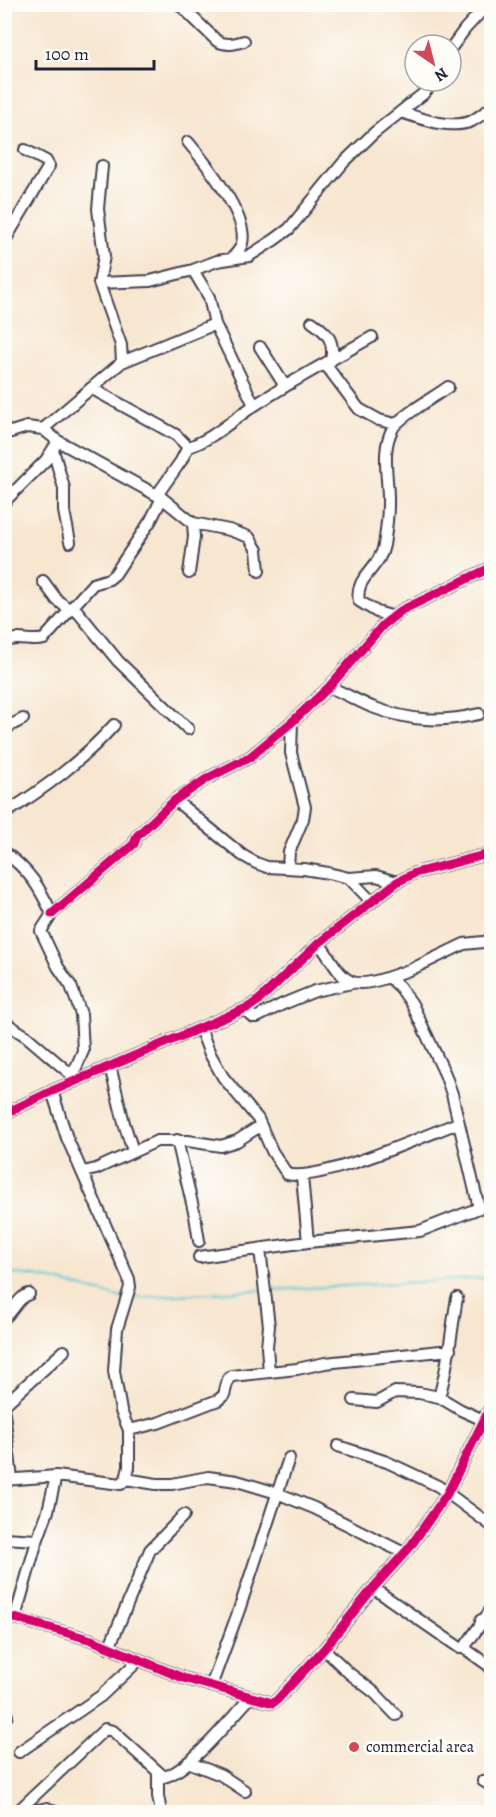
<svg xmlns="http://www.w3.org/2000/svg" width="496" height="1817" font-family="Alegreya,serif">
<rect width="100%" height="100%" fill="#fdfcf7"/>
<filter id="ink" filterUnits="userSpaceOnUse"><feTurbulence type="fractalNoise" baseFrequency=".0167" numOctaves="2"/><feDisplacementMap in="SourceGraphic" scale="12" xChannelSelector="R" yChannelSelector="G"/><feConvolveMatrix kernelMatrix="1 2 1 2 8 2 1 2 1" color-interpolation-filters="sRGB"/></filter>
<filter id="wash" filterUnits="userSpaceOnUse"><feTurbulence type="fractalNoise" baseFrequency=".008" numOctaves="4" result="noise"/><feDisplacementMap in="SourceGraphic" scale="24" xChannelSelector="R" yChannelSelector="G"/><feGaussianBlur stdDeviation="1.35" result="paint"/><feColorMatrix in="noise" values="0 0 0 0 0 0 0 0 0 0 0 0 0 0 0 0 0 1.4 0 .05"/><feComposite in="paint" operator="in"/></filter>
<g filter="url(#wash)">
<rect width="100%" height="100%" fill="#f7e6d0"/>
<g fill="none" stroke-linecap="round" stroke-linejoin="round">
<path stroke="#57c4cf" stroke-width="2" d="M4 1273 36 1276 123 1298
M270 1290 492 1278
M129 1298 261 1290"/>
</g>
</g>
<g filter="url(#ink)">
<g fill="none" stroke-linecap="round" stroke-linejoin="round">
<g stroke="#423f51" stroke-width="14">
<path id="minor" d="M179 4 217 41C227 46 234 44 244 41
M451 48 465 29 488 4
M401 112C422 119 451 130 472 121 479 117 485 112 492 107
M188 142C205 162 249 217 242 243 241 249 236 254 232 258
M102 166 98 209 104 256 99 283 121 345 122 362
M4 242 49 166 46 161 25 150
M193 270 209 297 215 324 254 405
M99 283 150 281 193 270 217 261 249 256 274 240 289 229 343 163 374 133 423 94 435 81
M312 322C328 333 335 341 331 361
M260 347 285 386
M325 364 359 409 379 420 395 424
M91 388 176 435 188 447
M43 429 122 362 215 324
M4 430 11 432 27 427 43 429 58 441 162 498 193 523 229 530 249 537 257 550 259 571
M53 450 64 488V511L70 542
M157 495 181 461 188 447C212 440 233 419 255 405 293 380 333 359 372 337
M4 502 46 460 55 446
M189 573 194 537 193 523
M43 581 57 600 70 610
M73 606 118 661 188 729
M394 617 377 612 359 601C354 577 380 569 384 545 386 532 388 517 388 504 389 479 380 451 393 428 399 417 436 396 448 387
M4 642C20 635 30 643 44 639L93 584 109 579 115 574 151 520 162 498
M329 687C344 693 358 701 372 707 410 721 440 723 479 714
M4 729 23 719
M175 800 242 855 256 863 267 867 304 869 328 873 349 878 376 876 397 882
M4 814C45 788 82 761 114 725
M4 852C29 870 39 886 52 914L41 931 58 967 71 986 81 1014 83 1051 69 1084
M288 867 289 852 303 819 305 807 291 753 292 722
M349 878 372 902
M52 914 134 844 137 836 175 800 208 778 250 757 292 722 329 687 383 625 402 610 492 567
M319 943C344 977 343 993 389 977L400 987 412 1004 445 1074 452 1094 479 1208 492 1206
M389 977 412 969 464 944 492 941
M244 1009 253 1017H257L283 1004 315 991 352 983
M4 1022 26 1036 73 1076
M200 1028 210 1054 223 1077 258 1119 272 1151 287 1174C319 1183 423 1136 458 1123
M110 1066 124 1123 133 1151
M4 1114 52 1091 249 1007 259 1000 319 943 397 882 415 873 492 853
M177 1140 195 1216 199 1241
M83 1172 96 1169 157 1141H188L221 1146 237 1141 260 1126
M302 1176 308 1242
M260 1249 269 1326 267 1347 269 1372
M199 1257 308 1242 420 1231 479 1208
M4 1318C14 1311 18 1297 29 1294
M439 1397C449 1364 451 1331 457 1298
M354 1400 377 1402 395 1392 419 1393 439 1397 461 1410 492 1424
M4 1405 64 1351
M4 1413 12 1479
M129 1430 158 1423 218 1400 224 1395 228 1379 232 1376 297 1369 325 1363 450 1350
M338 1446 387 1462 438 1486 492 1526
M126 1479 156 1484H172L208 1477 237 1481 277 1493 314 1508 404 1553
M4 1480 56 1476 121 1484 126 1479 129 1467V1430L121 1411 114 1371 117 1329 130 1287 129 1279 67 1138 52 1091
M4 1538 37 1540
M373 1588 460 1648H464L492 1608
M15 1618 36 1544 48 1511 56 1476
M4 1619 15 1618 92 1640 183 1678 273 1703 277 1700 324 1649 373 1588 410 1547 447 1494 492 1404
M481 1620 492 1630
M109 1648 150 1550 184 1515
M464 1648 488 1665 492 1670
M324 1649 349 1673 375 1693 396 1715
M211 1686 239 1610 289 1458
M4 1711 7 1716
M19 1752 101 1696 138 1661
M188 1762 221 1775 245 1791
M158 1773V1796L161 1812
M483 1781 492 1786
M17 1812 105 1729 113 1731 164 1777C189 1771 232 1717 250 1698
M30 1812 47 1808 55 1812"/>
</g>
<use href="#minor" stroke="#fff" stroke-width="10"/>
<g stroke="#fdfcf7" stroke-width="13">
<path id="cycleway" d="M52 914 134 844 137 836 175 800 208 778 250 757 292 722 329 687 383 625 402 610 492 567
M4 1114 52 1091 249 1007 259 1000 319 943 397 882 415 873 492 853
M4 1619 15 1618 92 1640 183 1678 273 1703 277 1700 324 1649 373 1588 410 1547 447 1494 492 1404"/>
</g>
<use href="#cycleway" stroke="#d6006c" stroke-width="9"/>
</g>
</g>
<circle fill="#d1495b" stroke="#fdfcf7" stroke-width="2" cx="354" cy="1747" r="6"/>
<g text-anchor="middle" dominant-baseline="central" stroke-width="6" stroke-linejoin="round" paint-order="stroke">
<g font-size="16" fill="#22223b" stroke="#fdfcf7" text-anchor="start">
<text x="366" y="1747">commercial area</text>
</g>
</g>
<rect width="496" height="1817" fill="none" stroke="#fdfcf7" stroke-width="24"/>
<g transform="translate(433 63) rotate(145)"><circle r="28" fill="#fdfcf7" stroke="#a5a5ac" stroke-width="1.5"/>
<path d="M0-4.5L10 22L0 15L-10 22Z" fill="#d1495b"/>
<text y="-9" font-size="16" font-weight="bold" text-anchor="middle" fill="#22223b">N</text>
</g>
<path d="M36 60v9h118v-9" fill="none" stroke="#22223b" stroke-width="3"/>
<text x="45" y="60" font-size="18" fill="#22223b" stroke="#fdfcf7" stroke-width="4.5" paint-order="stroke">100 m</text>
</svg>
